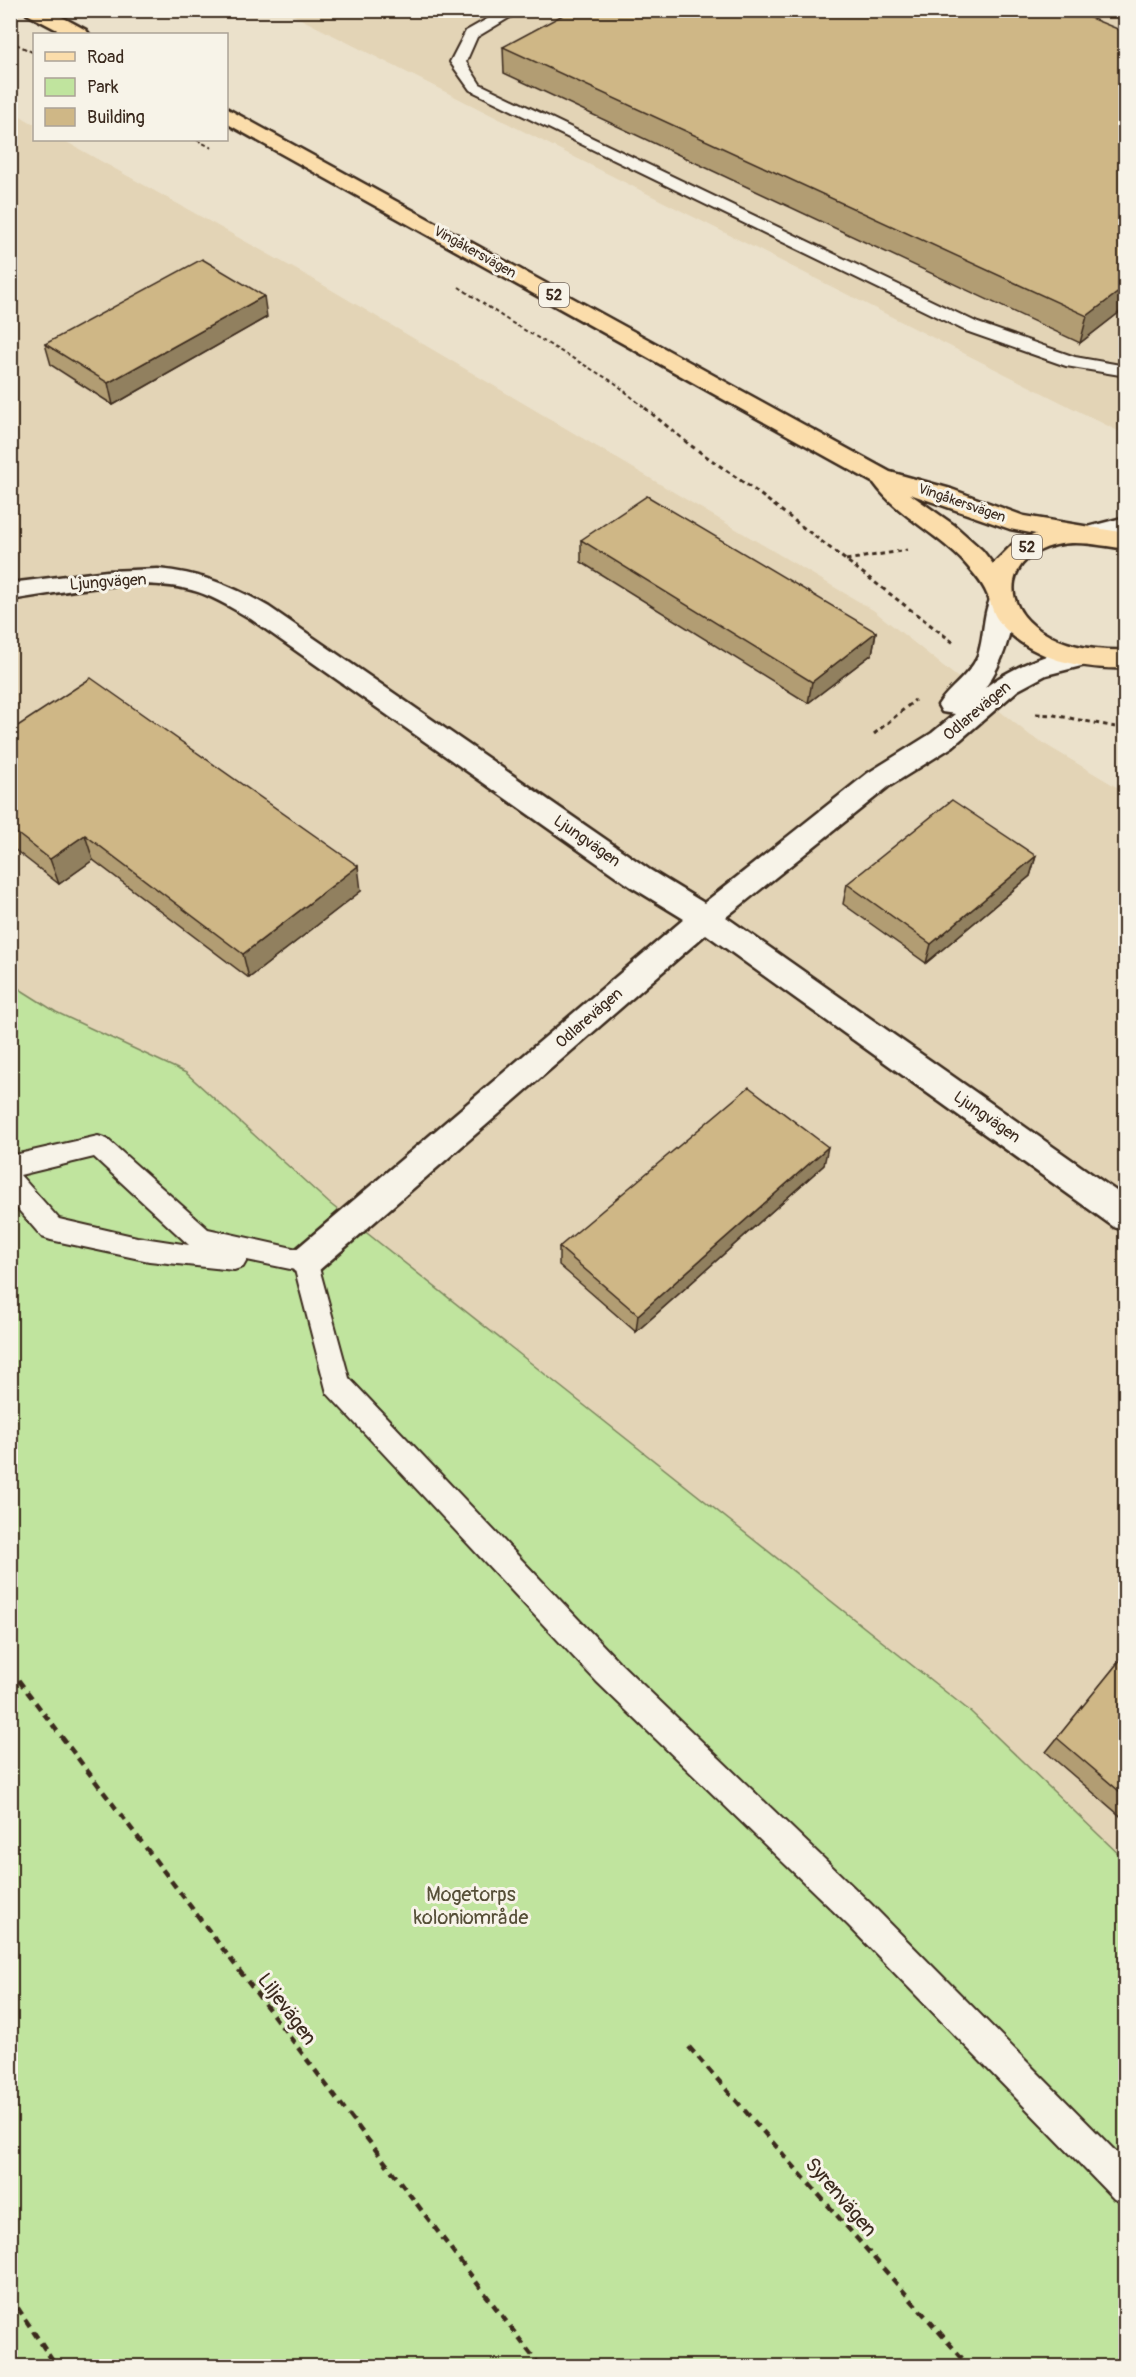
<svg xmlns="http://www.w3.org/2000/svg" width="1136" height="2377" font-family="Pangolin,sans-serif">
<rect width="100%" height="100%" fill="#ebe1cb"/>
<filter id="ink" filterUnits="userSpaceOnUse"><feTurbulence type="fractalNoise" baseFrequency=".0167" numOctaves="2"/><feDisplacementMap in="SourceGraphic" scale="12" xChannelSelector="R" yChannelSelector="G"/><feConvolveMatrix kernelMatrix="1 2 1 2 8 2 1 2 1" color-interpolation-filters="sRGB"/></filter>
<g filter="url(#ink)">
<path fill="#e3d4b6" d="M285 11H1125V436L1122 433Z
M10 110 34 124V140H63L313 279 873 610 1031 736 1125 792V1860L971 1712 329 1203 186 1073 56 1012 11 983Z"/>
<path fill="#c0e49e" stroke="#7e875e" stroke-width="1.5" d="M10 983 56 1012 186 1073 329 1203 971 1712 1125 1860V2366H11Z"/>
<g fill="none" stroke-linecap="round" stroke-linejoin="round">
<g stroke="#3b2a1e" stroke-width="4">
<path id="service" d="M503 10H522L477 37 466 62 480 84 978 323 1075 357 1126 366V376L1066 366 966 331 470 90 450 62 466 31Z
M98 1136 107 1139 208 1229 315 1253 349 1378 619 1662 870 1903 1126 2162V2204L1114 2199 848 1925 597 1682 327 1393 295 1270 247 1260 243 1267 234 1270 149 1261 51 1240 42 1237 10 1200V1156ZM94 1157 189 1245 137 1237 59 1219 20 1175Z"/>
</g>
<g stroke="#3b2a1e" stroke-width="5">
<path id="minor" d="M1126 517V533L1089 543 1080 541 1076 535 1080 529Z
M158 569C200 573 233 586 269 607L650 870 704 903 868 773 932 733 955 714 942 712 938 705C949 687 968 677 977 658 985 638 982 611 993 594L1002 591 1011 594 1015 600C1011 633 1005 660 985 688 1007 669 1065 643 1093 651L1097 657 1093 663 1046 675 1018 690 952 747 888 787 726 917 1126 1198V1231L1114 1227 706 934 318 1271 306 1276 294 1271 289 1261 294 1251 684 919 630 886 251 619C234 609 216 598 198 592 143 574 66 592 10 600V583L107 571Z"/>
</g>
<g stroke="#3b2a1e" stroke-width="5">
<path id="primary" d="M25 10H49L86 30 89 34H65L27 14Z
M226 108 890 472 951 489 1024 516 1126 533V549C1103 546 1079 540 1056 545 1007 556 998 603 1041 631 1066 647 1096 651 1126 650V668C1080 670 1026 658 998 620 992 612 991 602 987 594 983 583 971 570 963 561 935 532 897 515 874 483L226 123ZM910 494 1010 529 1036 534 1015 542 993 564 982 550 954 525Z"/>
</g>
<path stroke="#3b2a1e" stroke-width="2" stroke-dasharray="4 3" stroke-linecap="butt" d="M10 41 34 53
M197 140 212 148
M459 287 509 321 615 383 647 410"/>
<path stroke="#3b2a1e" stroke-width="3" stroke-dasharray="4.5 4" stroke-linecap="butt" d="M645 408 690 445 753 489 954 643
M846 560 907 550
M1036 714 1054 715 1126 729
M874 734 915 700"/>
<path stroke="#3b2a1e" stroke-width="4.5" stroke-dasharray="8 6" stroke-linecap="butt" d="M10 1669 540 2366
M689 2047 969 2366
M10 2296 56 2366"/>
<use href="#service" fill="#f7f3e8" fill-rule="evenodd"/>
<use href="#minor" fill="#f7f3e8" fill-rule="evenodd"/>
<use href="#primary" fill="#fbddab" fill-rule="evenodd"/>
</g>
<path fill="#b29d73" stroke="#3b2a1e" stroke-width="1.5" d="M652 14 1125 308 1080 343 504 73 503 47Z
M267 317 113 405 51 365 45 344Z
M581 540 876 632 872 654 808 703 581 562Z
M10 731 361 891 249 978 93 860 59 884 10 846Z
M1036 856 1030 876 926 963 843 904 847 884Z
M824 1165 636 1332 559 1265V1247Z
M1125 1654V1820L1046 1752Z"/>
<path fill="#91805e" stroke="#3b2a1e" stroke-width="1.5" d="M1125 287V308L1080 343 1087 316Z
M264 296 267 317 113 405 108 383Z
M876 632 872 654 808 703 812 682Z
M85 835 93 860 59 884 50 859Z
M1036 856 1030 876 926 963 931 944Z
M358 866 361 891 249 978 243 954Z
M828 1147 824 1165 636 1332 638 1315Z"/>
<path fill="#cfb786" stroke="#3b2a1e" stroke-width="1.5" d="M572 10H644L652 14 659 10H1071L1125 32V287L1087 316 503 47Z
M202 259 264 296 108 383 45 344Z
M647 496 876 632 812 682 581 540Z
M91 678 358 866 243 954 85 835 50 859 10 828V731Z
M952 800 1036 856 931 944 847 884Z
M749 1087 828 1147 638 1315 559 1247Z
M1125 1654V1796L1057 1738Z"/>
</g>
<g text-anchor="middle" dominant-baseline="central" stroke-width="6" stroke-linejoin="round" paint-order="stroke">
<g font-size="14" fill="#3b2a1e" stroke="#f7f3e8">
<text transform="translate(475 252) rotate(29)">Vingåkersvägen</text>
<text transform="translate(962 503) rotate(19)">Vingåkersvägen</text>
</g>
<g fill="#f7f3e8" stroke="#73665b" stroke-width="1.5">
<rect x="539" y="283" width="30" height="24" rx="4.5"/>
<rect x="1012" y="535" width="30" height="24" rx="4.5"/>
</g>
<g font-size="15" font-weight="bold" fill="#3b2a1e">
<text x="554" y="295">52</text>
<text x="1027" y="547">52</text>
</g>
<g font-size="16" fill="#3b2a1e" stroke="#f7f3e8">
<text transform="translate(108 582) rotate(-4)">Ljungvägen</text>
<text transform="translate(977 711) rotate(-40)">Odlarevägen</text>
<text transform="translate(587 841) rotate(35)">Ljungvägen</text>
<text transform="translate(589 1018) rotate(-41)">Odlarevägen</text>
<text transform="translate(987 1117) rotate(35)">Ljungvägen</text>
</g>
<g font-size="20" fill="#564f38" stroke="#f7f3e8">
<text x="471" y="1894">Mogetorps<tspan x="471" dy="23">koloniområde</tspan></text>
</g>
<g font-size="20" fill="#3b2a1e" stroke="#f7f3e8">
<text transform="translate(287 2009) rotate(53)">Liljevägen</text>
<text transform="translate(841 2197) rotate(49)">Syrenvägen</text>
</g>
</g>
<rect width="1136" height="2377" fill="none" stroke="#f7f3e8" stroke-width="36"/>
<rect x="18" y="18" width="1100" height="2341" fill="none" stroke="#3b2a1e" stroke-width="2" filter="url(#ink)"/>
<rect x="33" y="33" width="195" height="108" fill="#f7f3e8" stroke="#aca397" stroke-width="1.5"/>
<rect x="45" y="52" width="30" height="9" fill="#fbddab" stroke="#aca397" stroke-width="1.5"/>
<text x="87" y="63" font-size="18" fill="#3b2a1e">Road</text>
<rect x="45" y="78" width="30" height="18" fill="#c0e49e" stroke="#aca397" stroke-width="1.5"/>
<text x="87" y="93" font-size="18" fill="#3b2a1e">Park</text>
<rect x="45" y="108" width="30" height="18" fill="#cfb786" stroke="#aca397" stroke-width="1.5"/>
<text x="87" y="123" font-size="18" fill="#3b2a1e">Building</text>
</svg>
